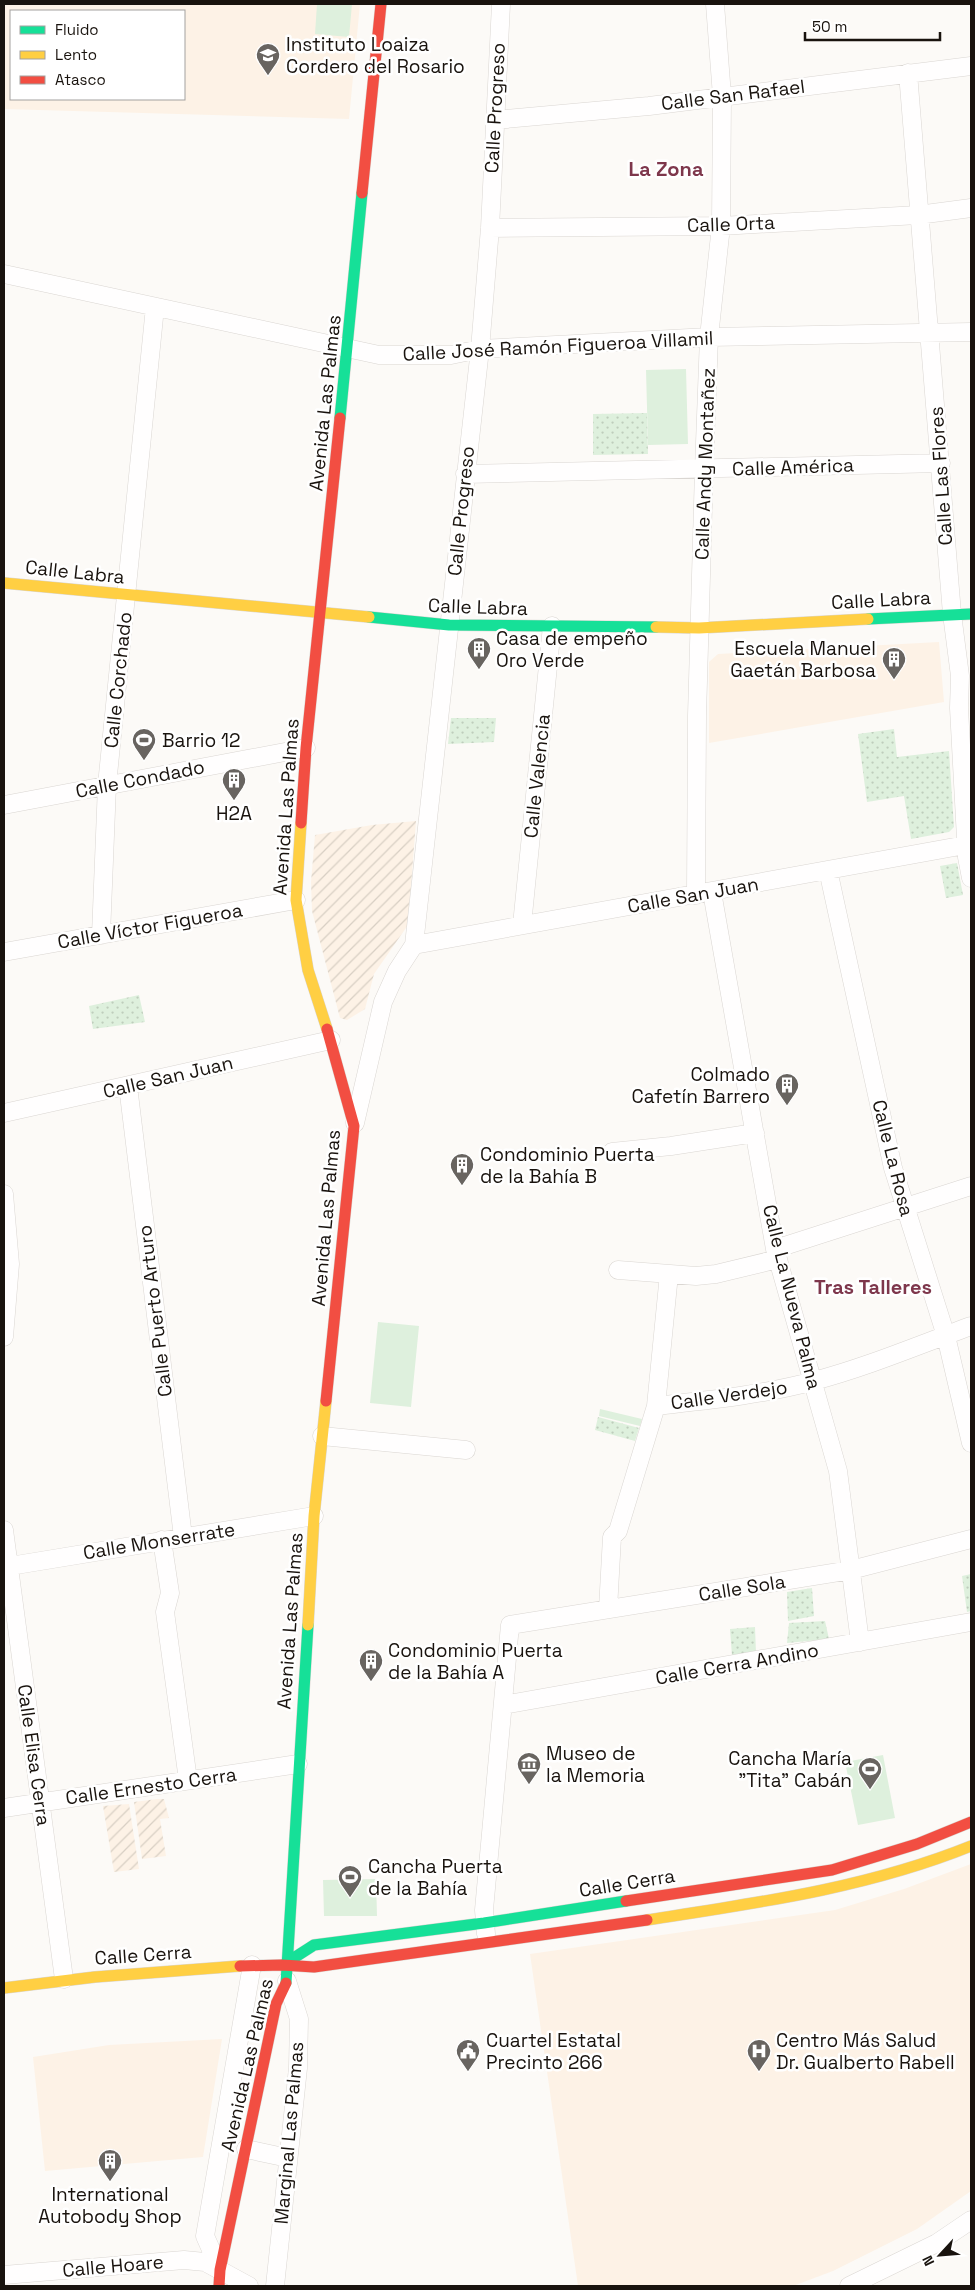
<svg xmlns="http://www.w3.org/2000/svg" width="975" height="2290" font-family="'Space Grotesk',sans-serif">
<defs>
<pattern id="industrial-furrows" width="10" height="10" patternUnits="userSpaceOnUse" patternTransform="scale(1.25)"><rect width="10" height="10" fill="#fdf2e6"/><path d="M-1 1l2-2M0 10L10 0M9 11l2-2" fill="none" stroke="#d8cfc4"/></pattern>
<pattern id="grass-dots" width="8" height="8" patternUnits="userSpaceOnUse" patternTransform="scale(1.25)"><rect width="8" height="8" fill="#def0dd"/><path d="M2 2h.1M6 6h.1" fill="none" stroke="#becdbc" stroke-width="1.8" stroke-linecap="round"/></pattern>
</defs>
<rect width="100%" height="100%" fill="#fcfaf7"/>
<path fill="#fdf2e6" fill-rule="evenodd" d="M4 4H360L349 119 4 109ZM11 11H184V99H11Z
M939 642 944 702 709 743V662L718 654Z
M971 1864V2191L917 2229 833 2271 793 2286H578L530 1954 835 1910 904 1889Z
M222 2039 203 2157 45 2171 33 2057 109 2045Z"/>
<path fill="url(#industrial-furrows)" d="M416 821 408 925 374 974 365 1009 347 1020 340 1018 312 911 311 882 315 835 372 825Z
M157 1799H164L169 1818 160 1819 166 1856 142 1859 134 1802Z
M129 1804 139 1869 114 1872 103 1806Z"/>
<path fill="url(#grass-dots)" d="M647 413 648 454 593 455V414Z
M451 718H496L494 742 448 744Z
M894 729 897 757 949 751 954 827 949 832 911 839 904 796 867 802 858 734Z
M957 863 963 895 946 898 940 866Z
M139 995 145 1022 93 1029 89 1006Z
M598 1417 639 1428 635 1441 595 1430Z
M971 1574V1611L967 1612 962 1576Z
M812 1588 814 1616 788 1621 787 1592Z
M825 1621 829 1639 787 1643 789 1623Z
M755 1627 756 1653 732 1656 730 1629Z"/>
<path fill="#def0dd" d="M317 4H352L349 37 315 34Z
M686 369 688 444 648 445 646 370Z
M378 1322 419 1326 411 1407 370 1403Z
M600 1409 642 1419 640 1426 599 1416Z
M883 1755 895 1818 858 1825 845 1762Z
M376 1879 377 1916H324L323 1880Z"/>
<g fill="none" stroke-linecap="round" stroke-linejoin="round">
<g stroke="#dad6d2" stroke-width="19">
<path id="street" d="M908 73 952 614 960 676 959 708 967 857 971 878
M495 120 649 106 971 66
M490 228 721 226 918 215 971 208
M4 274 379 355H451L480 349 709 337 971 332
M465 474 941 463
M4 805 306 748
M828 870 893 1168 946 1336 971 1443
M712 892 775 1249 838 1471 860 1642
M696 895 697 716 704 470 709 337 721 226 722 96 715 4
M522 925 552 626
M101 935 107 785 155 307
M414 945 971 844
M4 952 296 900
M128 1086 183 1537
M4 1113 331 1040
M355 1123 383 1002 397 971 414 945 480 349 490 228 501 4
M612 1152 671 1146 755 1133
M4 1194 10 1264 4 1337
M775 1249 971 1186
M618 1270 696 1276 716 1274 778 1259
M656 1406C709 1400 762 1395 814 1381 867 1367 919 1345 971 1326
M322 1436 466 1450
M4 1530 64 1979
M162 1540 170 1593 165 1612 188 1780
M4 1567 314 1516
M608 1609 612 1537 618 1531 656 1406 669 1274
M503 1705 971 1622
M4 1808 298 1764
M486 1934 484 1910 510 1625 851 1570 971 1539
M246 2149 288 2158
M220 2270 205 2236 252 1965
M4 2275 184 2260 205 2262 249 2286
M275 2286 298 2068 299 2019 287 1981
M849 2286 937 2243 971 2220"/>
</g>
<g stroke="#dad6d2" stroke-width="12">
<path id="fast" d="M340 418 362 193
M369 617 449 625 656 627
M868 619 971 614
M286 1963 314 1945 484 1923 626 1901
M286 1983 308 1625"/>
</g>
<g stroke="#dad6d2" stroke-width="12">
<path id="slow" d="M4 583 369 617
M656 627 699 628 868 619
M301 823 296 900 308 970 327 1029
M308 1625 314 1516 326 1401
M647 1920C757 1903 867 1888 971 1846
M4 1988 95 1977 240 1966"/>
</g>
<g stroke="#dad6d2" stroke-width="12">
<path id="jam" d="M362 193 381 4
M301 823 306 748 340 418
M326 1401 354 1126 327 1029
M626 1901 832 1870 917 1844 971 1822
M240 1966 282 1965 314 1967 647 1920
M219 2286 220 2270 276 2004 286 1983"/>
</g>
<use href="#street" stroke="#fffefe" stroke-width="18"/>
<use href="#fast" stroke="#16e098" stroke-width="11"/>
<use href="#slow" stroke="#ffcf43" stroke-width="11"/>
<use href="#jam" stroke="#f24e42" stroke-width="11"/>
</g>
<defs>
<g id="school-pin" transform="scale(1.25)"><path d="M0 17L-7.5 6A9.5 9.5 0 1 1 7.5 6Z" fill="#686460" stroke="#fff"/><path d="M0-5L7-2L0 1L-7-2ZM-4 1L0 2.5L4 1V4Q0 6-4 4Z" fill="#fff"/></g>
<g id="building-pin" transform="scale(1.25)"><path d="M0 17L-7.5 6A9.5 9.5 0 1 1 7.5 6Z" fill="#686460" stroke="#fff"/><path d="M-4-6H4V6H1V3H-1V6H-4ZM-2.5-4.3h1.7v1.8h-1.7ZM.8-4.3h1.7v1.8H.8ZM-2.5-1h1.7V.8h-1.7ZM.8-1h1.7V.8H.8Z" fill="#fff"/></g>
<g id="stadium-pin" transform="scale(1.25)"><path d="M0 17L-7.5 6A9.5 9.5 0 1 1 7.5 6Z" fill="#686460" stroke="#fff"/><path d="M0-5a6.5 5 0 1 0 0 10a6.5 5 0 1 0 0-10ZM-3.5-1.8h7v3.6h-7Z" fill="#fff"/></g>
<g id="museum-pin" transform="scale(1.25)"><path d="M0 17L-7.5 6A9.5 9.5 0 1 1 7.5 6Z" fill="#686460" stroke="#fff"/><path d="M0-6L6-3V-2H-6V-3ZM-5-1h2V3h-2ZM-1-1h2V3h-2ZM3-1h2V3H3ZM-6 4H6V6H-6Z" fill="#fff"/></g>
<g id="civic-pin" transform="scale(1.25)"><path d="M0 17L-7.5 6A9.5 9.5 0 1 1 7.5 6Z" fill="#686460" stroke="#fff"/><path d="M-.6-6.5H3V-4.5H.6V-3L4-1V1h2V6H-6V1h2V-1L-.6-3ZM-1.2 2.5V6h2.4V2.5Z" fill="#fff"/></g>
<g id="hospital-pin" transform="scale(1.25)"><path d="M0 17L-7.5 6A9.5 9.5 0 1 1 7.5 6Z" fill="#686460" stroke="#fff"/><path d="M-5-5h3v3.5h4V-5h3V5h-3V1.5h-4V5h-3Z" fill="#fff"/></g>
</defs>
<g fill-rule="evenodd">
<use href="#school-pin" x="268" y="55"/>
<use href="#building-pin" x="479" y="649"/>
<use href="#building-pin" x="894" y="659"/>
<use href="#stadium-pin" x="144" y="740"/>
<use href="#building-pin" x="234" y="780"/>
<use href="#building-pin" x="787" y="1085"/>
<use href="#building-pin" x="462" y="1165"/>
<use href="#building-pin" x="371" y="1661"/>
<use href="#museum-pin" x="529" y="1764"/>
<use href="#stadium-pin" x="870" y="1769"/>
<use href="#stadium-pin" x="350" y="1877"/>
<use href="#civic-pin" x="468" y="2051"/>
<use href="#hospital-pin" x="759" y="2051"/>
<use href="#building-pin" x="110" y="2161"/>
</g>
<g text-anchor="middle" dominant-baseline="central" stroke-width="5" stroke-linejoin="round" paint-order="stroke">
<g font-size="19" fill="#19130e" stroke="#fff" text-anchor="start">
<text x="286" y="44">Instituto Loaiza<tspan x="286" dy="22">Cordero del Rosario</tspan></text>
<text x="496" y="638">Casa de empeño<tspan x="496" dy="22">Oro Verde</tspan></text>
<text x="876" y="648" text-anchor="end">Escuela Manuel<tspan x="876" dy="22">Gaetán Barbosa</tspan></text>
<text x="162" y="740">Barrio 12</text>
<text x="234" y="813" text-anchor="middle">H2A</text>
<text x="770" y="1074" text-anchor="end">Colmado<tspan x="770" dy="22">Cafetín Barrero</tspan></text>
<text x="480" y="1154">Condominio Puerta<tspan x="480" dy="22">de la Bahía B</tspan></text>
<text x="388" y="1650">Condominio Puerta<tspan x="388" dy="22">de la Bahía A</tspan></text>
<text x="546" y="1753">Museo de<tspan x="546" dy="22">la Memoria</tspan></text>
<text x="852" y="1758" text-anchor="end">Cancha María<tspan x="852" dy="22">"Tita" Cabán</tspan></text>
<text x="368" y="1866">Cancha Puerta<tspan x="368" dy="22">de la Bahía</tspan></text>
<text x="486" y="2040">Cuartel Estatal<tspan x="486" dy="22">Precinto 266</tspan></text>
<text x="776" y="2040">Centro Más Salud<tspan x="776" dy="22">Dr. Gualberto Rabell</tspan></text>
<text x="110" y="2194" text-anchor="middle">International<tspan x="110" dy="22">Autobody Shop</tspan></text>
</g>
<g font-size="19" fill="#19130e" stroke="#fff">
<text transform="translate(733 95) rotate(-7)">Calle San Rafael</text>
<text transform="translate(495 108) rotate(-87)">Calle Progreso</text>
<text transform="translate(731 224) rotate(-2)">Calle Orta</text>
<text transform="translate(558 346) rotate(-3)">Calle José Ramón Figueroa Villamil</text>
<text transform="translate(325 403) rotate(-84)">Avenida Las Palmas</text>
<text transform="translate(705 464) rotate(-88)">Calle Andy Montañez</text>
<text transform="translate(793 467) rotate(-2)">Calle América</text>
<text transform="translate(941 476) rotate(-94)">Calle Las Flores</text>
<text transform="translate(461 511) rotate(-84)">Calle Progreso</text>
<text transform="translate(75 572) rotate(6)">Calle Labra</text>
<text transform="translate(881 600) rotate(-3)">Calle Labra</text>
<text transform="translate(478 607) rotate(2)">Calle Labra</text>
<text transform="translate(118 680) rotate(-84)">Calle Corchado</text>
<text transform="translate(537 776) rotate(-84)">Calle Valencia</text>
<text transform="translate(140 779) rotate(-11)">Calle Condado</text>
<text transform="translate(286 807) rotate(-86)">Avenida Las Palmas</text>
<text transform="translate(693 895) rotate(-10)">Calle San Juan</text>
<text transform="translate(150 926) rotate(-10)">Calle Víctor Figueroa</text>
<text transform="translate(168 1077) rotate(-13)">Calle San Juan</text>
<text transform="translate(893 1158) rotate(76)">Calle La Rosa</text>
<text transform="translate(326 1218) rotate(-85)">Avenida Las Palmas</text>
<text transform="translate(792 1297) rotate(76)">Calle La Nueva Palma</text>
<text transform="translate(155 1311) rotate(-97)">Calle Puerto Arturo</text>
<text transform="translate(729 1395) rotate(-8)">Calle Verdejo</text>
<text transform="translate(159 1541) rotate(-9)">Calle Monserrate</text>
<text transform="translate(742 1588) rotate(-9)">Calle Sola</text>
<text transform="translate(290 1621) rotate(-86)">Avenida Las Palmas</text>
<text transform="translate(737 1664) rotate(-10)">Calle Cerra Andino</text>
<text transform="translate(34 1755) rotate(82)">Calle Elisa Cerra</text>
<text transform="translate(151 1786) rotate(-8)">Calle Ernesto Cerra</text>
<text transform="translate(627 1883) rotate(-9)">Calle Cerra</text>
<text transform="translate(143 1955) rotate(-4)">Calle Cerra</text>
<text transform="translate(247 2065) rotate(-77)">Avenida Las Palmas</text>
<text transform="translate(289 2133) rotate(-85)">Marginal Las Palmas</text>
<text transform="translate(113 2266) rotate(-5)">Calle Hoare</text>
</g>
<g font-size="20" font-weight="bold" fill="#7e374c" stroke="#fff">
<text x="666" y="169">La Zona</text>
<text x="873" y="1287">Tras Talleres</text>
</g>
</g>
<rect width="975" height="2290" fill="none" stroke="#19130e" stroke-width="10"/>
<rect x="10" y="10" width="175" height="90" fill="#ffffff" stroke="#a3a19f"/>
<rect x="20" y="26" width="25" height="8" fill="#16e098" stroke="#a3a19f"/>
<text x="55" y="35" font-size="15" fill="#19130e">Fluido</text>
<rect x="20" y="51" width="25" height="8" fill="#ffcf43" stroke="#a3a19f"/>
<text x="55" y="60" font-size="15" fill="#19130e">Lento</text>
<rect x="20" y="76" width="25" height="8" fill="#f24e42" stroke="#a3a19f"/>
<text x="55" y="85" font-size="15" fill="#19130e">Atasco</text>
<g transform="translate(940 2255) rotate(244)" stroke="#ffffff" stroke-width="4" paint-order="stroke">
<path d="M0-4L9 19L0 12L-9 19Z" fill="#19130e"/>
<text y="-8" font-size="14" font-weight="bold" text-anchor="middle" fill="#19130e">N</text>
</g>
<path d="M805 32v8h135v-8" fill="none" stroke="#19130e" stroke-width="2.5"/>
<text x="812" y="32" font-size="15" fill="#19130e" stroke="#ffffff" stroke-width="4" paint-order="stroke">50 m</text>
</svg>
